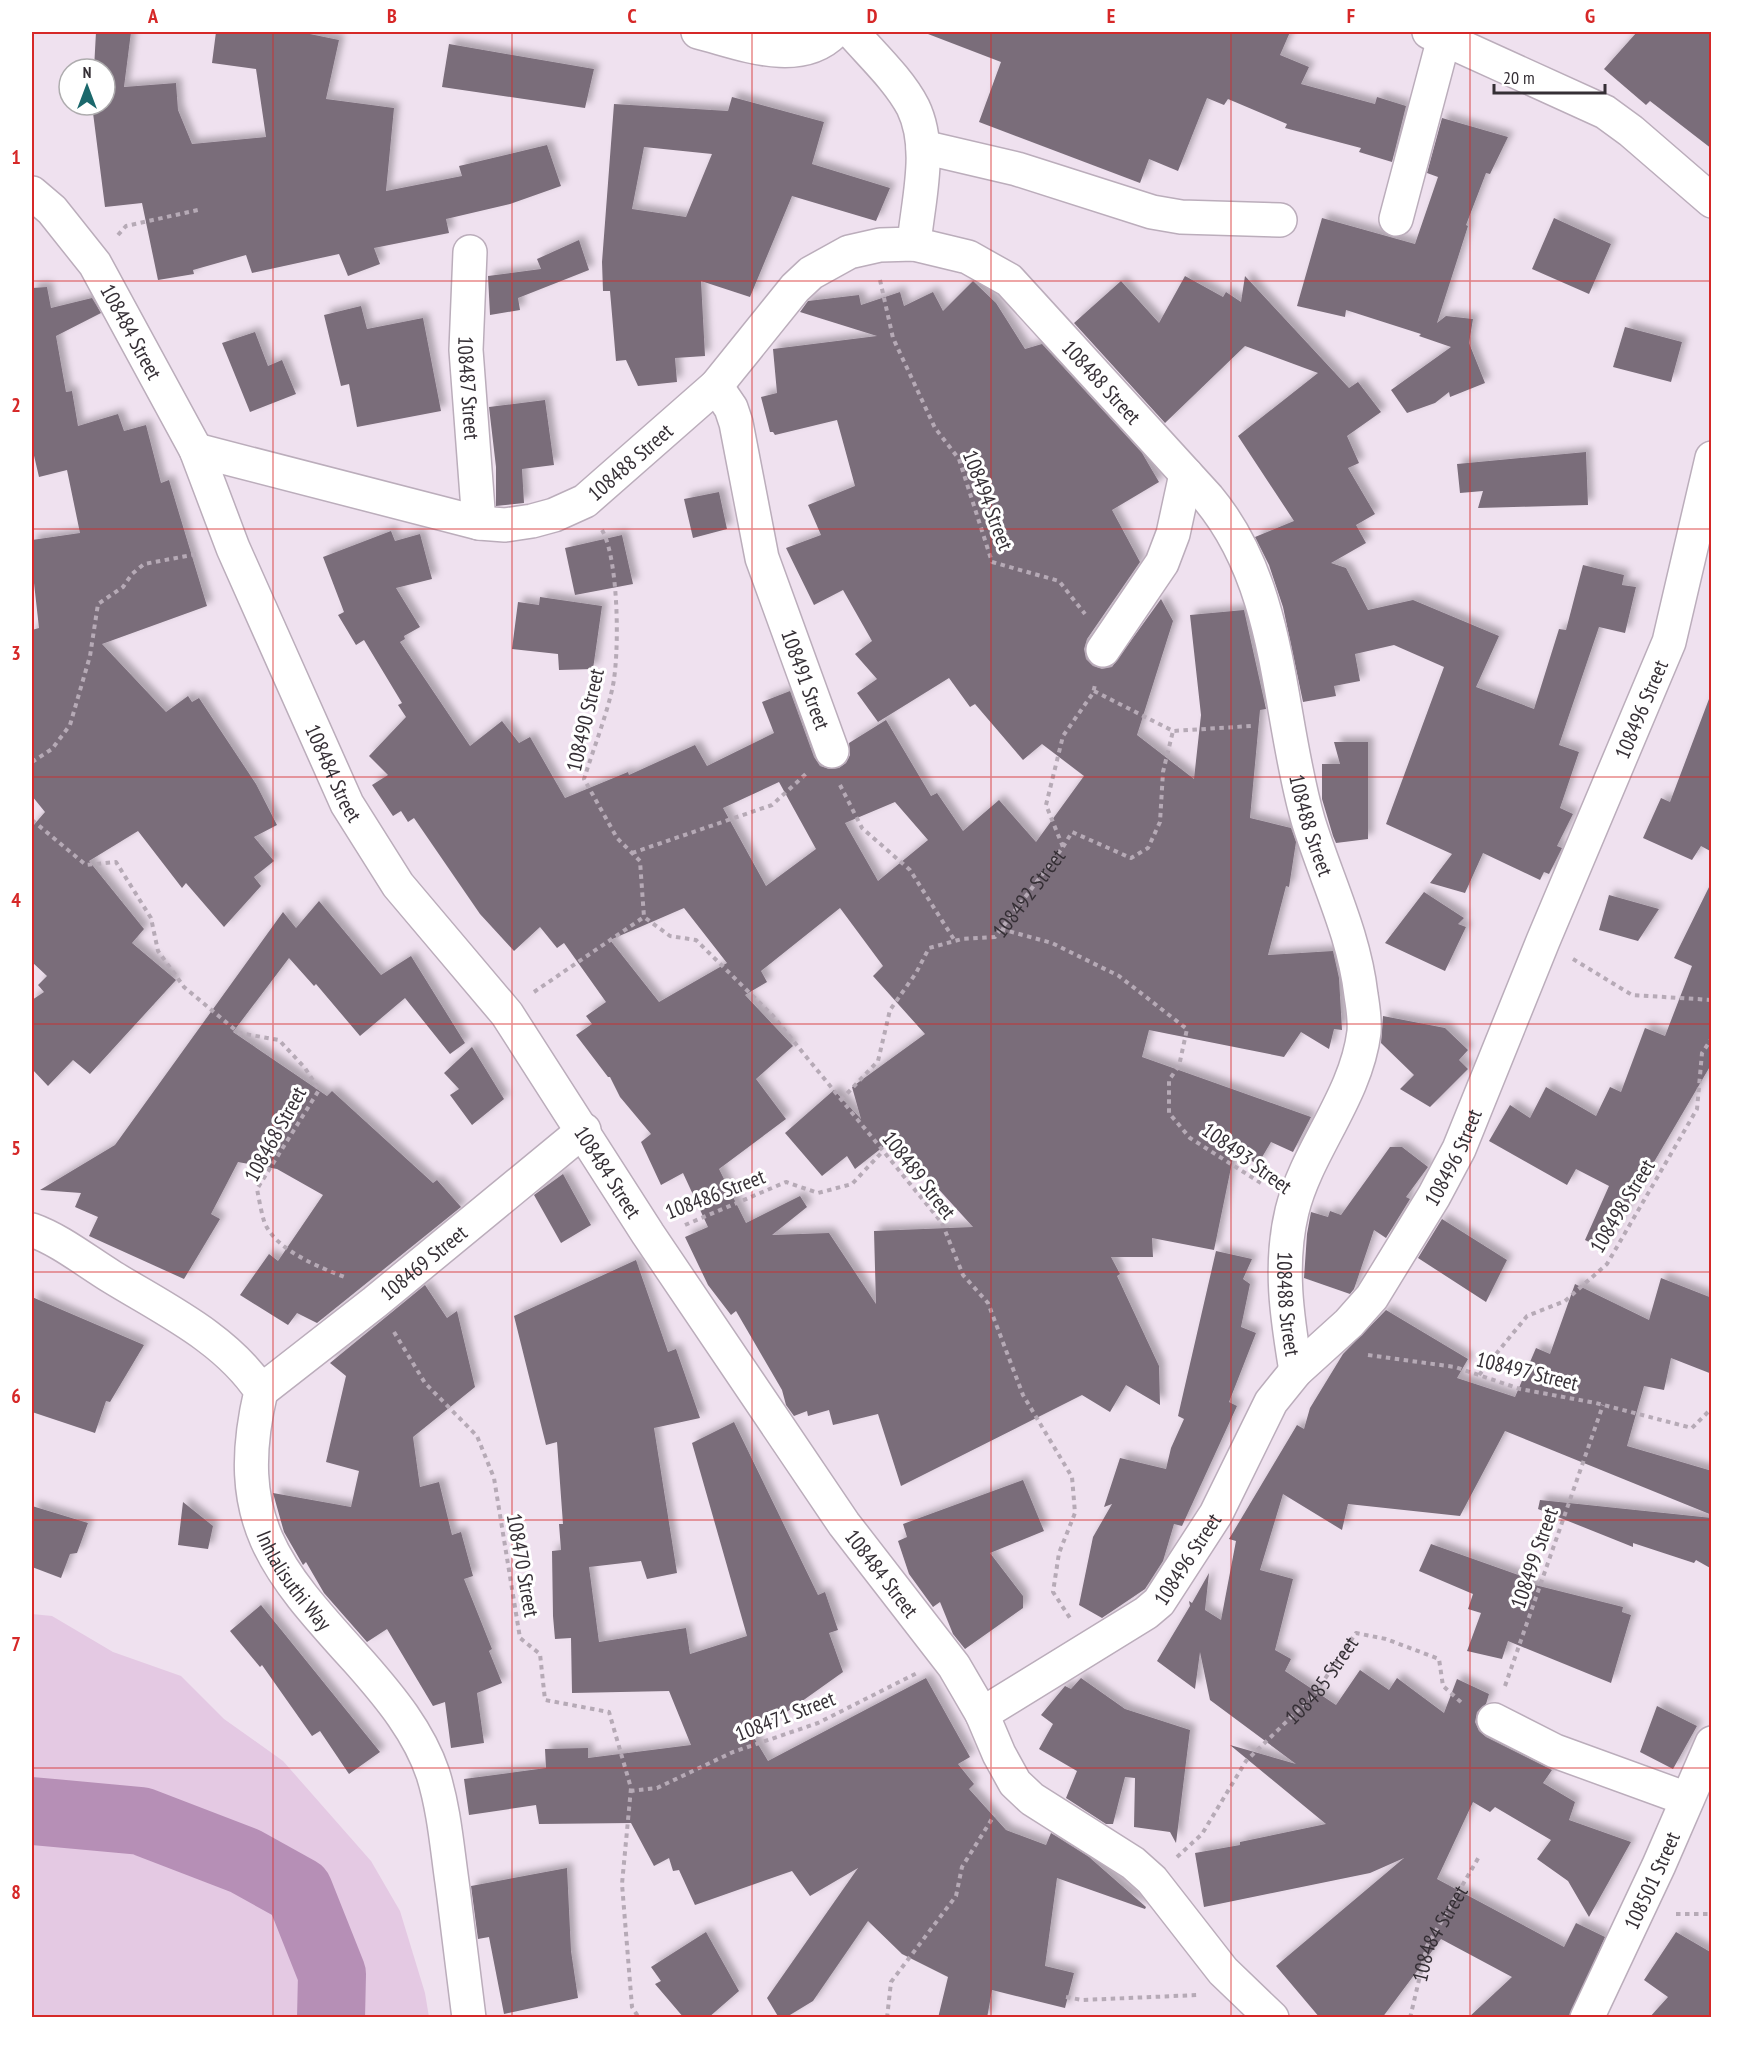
<svg xmlns="http://www.w3.org/2000/svg" width="1743" height="2049" font-family="'PT Sans Narrow',sans-serif">
<defs>
<filter id="shadow"><feDropShadow dx="5.5" dy="-5.5" stdDeviation="3" flood-color="#0004"/></filter>
</defs>
<rect width="100%" height="100%" fill="#efe1ef"/>
<path fill="#e4c9e3" d="M32 1614 52 1616 113 1652 181 1676 224 1719 283 1761 371 1861 400 1911 425 1993 429 2017H32Z"/>
<g fill="none" stroke-linecap="round" stroke-linejoin="round">
<path stroke="#b68fb6" stroke-width="68" d="M32 1811 141 1821 245 1861 299 1891 332 1974 331 2018"/>
</g>
<path fill="#7a6d7a" fill-rule="evenodd" filter="url(#shadow)" d="M96 32H131L124 87 176 83 178 110 192 144 266 137 256 69 212 63 216 32H300L339 40 326 99 394 108 386 191 462 176 459 166 547 145 561 186 510 204 446 219 449 233 374 248 380 264 348 276 339 254 252 273 246 255 193 270 194 274 158 280 142 203 105 207 92 105H105V69H94Z
M928 32H1290L1280 55 1309 67 1301 84 1375 104 1377 97 1406 106 1392 162 1359 152 1361 148 1285 128 1287 124 1228 99 1224 105 1207 98 1178 171 1149 159 1140 183 979 122 1001 62 928 34Z
M1637 32H1712V149L1650 101 1646 105 1604 69Z
M449 44 594 69 585 108 442 87Z
M732 97 824 122 812 164 890 188 876 221 792 196 750 297 701 281 705 356 675 358 677 382 638 386 626 360 616 361 610 291H603L602 262 614 104 728 111ZM644 147 712 154 686 217 632 209Z
M1442 118 1508 137 1490 174 1486 173 1466 225 1468 226 1437 323 1446 316 1473 319 1469 343 1485 383 1450 397 1449 392 1435 403 1407 413 1391 390 1451 347 1419 336 1421 334 1346 310 1345 317 1297 306 1322 218 1415 244 1438 177 1427 173Z
M1554 218 1611 244 1589 294 1532 269Z
M579 240 589 270 518 298 520 310 490 315 488 276 541 269 537 259Z
M1185 276 1223 297 1226 292 1241 302 1245 276 1349 388 1358 382 1381 412 1347 436 1359 463 1348 468 1375 514 1356 525 1366 543 1331 563 1346 568 1368 610 1413 600 1499 636 1476 687 1534 709 1559 629 1566 630 1583 565 1624 575 1622 585 1636 587 1625 633 1599 627 1567 721 1559 745 1579 752 1560 808 1573 814 1557 846 1562 848 1549 874 1544 872 1540 880 1483 853 1465 893 1430 883 1452 854 1386 824 1444 667 1394 645 1355 654 1360 681 1334 686 1336 696 1303 702 1283 607 1269 565 1255 537 1294 521 1238 436 1318 373 1245 346 1165 423 1074 323 1121 281 1159 323Z
M973 281 996 303 1025 349 1042 344 1142 453 1159 482 1112 510 1140 562 1087 639 1084 649 1086 659 1093 666 1102 669 1112 667 1161 599 1173 621 1137 735 1194 779 1201 715 1190 615 1244 610 1266 709 1260 710 1250 818 1291 828 1296 842 1289 887 1286 886 1268 955 1333 951 1339 978 1342 1030 1334 1029 1329 1049 1301 1032 1284 1057 1149 1030 1142 1057 1311 1117 1293 1152 1271 1142 1258 1164 1234 1153 1214 1250 1152 1238 1153 1257H1111L1120 1274 1117 1276 1159 1366 1160 1405 1126 1385 1110 1412 1082 1395 901 1486 878 1414 833 1425 829 1410 808 1416 807 1411 794 1416 786 1405 782 1390 736 1311 731 1315 708 1285 685 1237 708 1227 683 1173 661 1185 641 1142 651 1134 620 1097 610 1077H608L576 1035 592 1024 586 1016 606 1002 564 943 557 948 540 927 514 951 480 914 414 818 408 822 401 811 393 816 372 785 388 775 369 756 406 717 398 705 402 703 364 640 356 645 338 615 344 612 323 557 391 531 395 541 420 534 432 579 396 588 420 627 404 636 405 639 400 642 470 746 502 721 519 743 530 737 565 798 628 772 629 775 695 745 707 766 774 733 762 702 790 691 814 757 820 766 829 769 839 768 846 763 850 755 849 743 886 720 931 796 937 793 963 831 999 800 1036 842 1084 776 1042 744 1023 760 975 704 970 707 949 678 878 722 857 693 877 679 855 654 872 641 843 590 814 605 786 548 821 535 808 505 855 486 837 420 775 435 773 432H770L761 397 777 393 773 349 877 336 800 312 808 301 859 295 861 305 900 292 904 306 933 292 943 311ZM779 782 816 849 766 886 723 808ZM895 802 928 840 878 881 845 823ZM684 908 727 963 659 1002 610 940ZM840 908 883 966 873 976 925 1034 852 1087 861 1119 834 1090 785 1133 822 1176 847 1156 855 1169 893 1139 973 1227 874 1231 876 1304 829 1233 772 1235 807 1207 800 1196 746 1223 719 1169 786 1119 756 1079 793 1046 745 995 767 982 761 971Z
M47 287 51 308 92 298 101 313 56 336 66 392 72 391 78 426 118 414 124 431 146 425 161 483 169 480 207 606 102 644 166 712 188 696 192 702 199 698 256 784 277 825 254 837 274 861 254 877 261 886 224 927 186 883 182 888 138 831 89 861 144 929 132 943 176 980 90 1074 73 1060 48 1086 32 1069V1000L44 992 38 985 47 976 32 962V827L45 812 32 796V630L39 628 32 565V540L80 533 67 470 39 477 32 447V288Z
M361 306 367 329 423 318 441 411 357 427 349 384 341 386 324 315Z
M1625 327 1682 342 1671 382 1613 367Z
M255 332 268 366 282 360 296 394 250 412 222 343Z
M545 400 554 465 522 469 524 503 496 506V467L489 407Z
M1586 452 1588 505 1478 508 1483 491 1460 493 1457 464Z
M719 492 727 529 693 538 684 499Z
M622 535 633 584 575 595 565 548Z
M540 597 602 606 593 669 559 670 558 654 512 649 518 602 539 605Z
M1709 699 1712 700V852L1701 846 1692 860 1643 838 1661 798 1670 802Z
M1334 742H1368V839L1336 843 1333 836 1322 799V764H1340Z
M1712 881V1063L1603 1249 1585 1240 1609 1186 1576 1169 1567 1185 1489 1141 1510 1105 1530 1118 1546 1087 1596 1116 1610 1087 1621 1092 1645 1028 1665 1036 1692 966 1674 958Z
M1424 892 1464 918 1458 924 1466 927 1445 971 1385 943Z
M1609 895 1659 909 1638 941 1599 930Z
M319 901 381 975 411 956 465 1043 450 1054 405 998 360 1036 316 984 314 986 289 958 233 1032 327 1096 332 1091 433 1183 437 1180 461 1207 317 1323 297 1313 288 1325 240 1295 269 1254 278 1261 323 1195 277 1169 238 1162 211 1214 220 1219 184 1279 89 1236 98 1217 75 1207 81 1193 40 1190 115 1145 283 912 296 928Z
M1383 1016 1445 1028 1468 1050 1459 1060 1468 1069 1430 1107 1400 1089 1414 1075 1381 1043Z
M472 1047 504 1099 472 1125 450 1095 459 1089 444 1073Z
M1390 1147H1402L1428 1167 1406 1197 1410 1199 1386 1238 1374 1230 1354 1289 1350 1294 1304 1278 1307 1234 1311 1212 1328 1217 1330 1211 1341 1215Z
M563 1174 591 1225 561 1243 534 1195Z
M1442 1219 1507 1260 1486 1302 1418 1258Z
M1216 1251 1252 1259 1243 1279 1250 1284 1241 1327 1256 1333 1229 1402 1237 1406 1182 1526 1174 1524 1163 1561 1145 1589 1102 1618 1079 1605 1093 1537 1112 1504 1104 1507 1120 1458 1166 1469 1171 1448 1184 1419 1178 1416Z
M636 1260 668 1352 676 1349 700 1418 654 1428 677 1573 647 1579 641 1561 589 1567 599 1642 686 1628 690 1654 747 1636 692 1443 734 1422 818 1595 825 1592 838 1630 829 1633 843 1672 753 1736 768 1761 926 1678 970 1757 958 1764 974 1784 969 1789 1006 1830 1046 1845 1051 1833 1089 1857 1146 1907 1145 1909 1057 1878 1045 1966 1074 1973 1065 2008 992 1990 987 2018H938L948 1977 902 1954 868 1921 813 2001 785 2018H779L767 1998 858 1868 810 1896 792 1871 695 1905 679 1870 673 1871 669 1858 654 1866 631 1823 539 1824 536 1805 469 1815 464 1779 546 1768 545 1749 588 1748V1758L691 1745 669 1691 572 1693 571 1638 555 1639 553 1616 552 1551 561 1550 559 1524H563L557 1442 546 1445 514 1316Z
M1661 1278 1712 1298V1374L1671 1358 1664 1390 1644 1386 1627 1446 1712 1471V1515L1505 1431 1460 1516 1348 1504 1342 1530 1283 1494 1260 1570 1293 1579 1275 1650 1291 1659 1285 1671 1336 1705 1360 1670 1389 1690 1397 1678 1444 1713 1457 1679 1489 1694 1486 1704 1477 1712 1475 1722 1479 1731 1486 1737 1552 1770 1543 1783 1575 1802 1569 1820 1631 1842 1589 1917 1568 1881 1537 1859 1551 1840 1495 1807 1490 1812 1473 1802 1437 1879 1564 1947 1576 1923 1605 1937 1569 2018H1468L1512 1977 1441 1939 1382 2018H1320L1276 1966 1404 1858 1370 1873 1204 1907 1195 1853 1240 1845V1842L1326 1824 1230 1745 1296 1764 1210 1700 1200 1652 1195 1689 1157 1661 1190 1606 1189 1601 1192 1603 1209 1573 1205 1610 1221 1620 1236 1541 1229 1539 1297 1425 1304 1429 1310 1408 1343 1354 1386 1310 1468 1359 1457 1378 1515 1397 1536 1348 1550 1354 1575 1284 1649 1320Z
M425 1285 447 1318 457 1311 475 1387 413 1437 420 1487 439 1482 452 1535 461 1532 473 1576 464 1579 492 1649 489 1651 502 1683 477 1693 484 1743 451 1748 445 1702 433 1706 387 1629 367 1642 324 1593 306 1562 303 1565 284 1532 273 1493 351 1507 359 1471 326 1462 346 1376 330 1363Z
M32 1297 144 1345 110 1402 106 1401 95 1433 32 1412Z
M1023 1480 1044 1531 990 1553 1023 1596V1608L965 1649 953 1634 940 1602 933 1607 909 1574 898 1541 907 1537 903 1524Z
M1540 1500 1712 1518V1569L1696 1560 1694 1563 1633 1543V1547L1538 1509Z
M183 1502 213 1526 208 1549 178 1545Z
M32 1506 88 1523 77 1553 70 1554 61 1578 32 1567Z
M1431 1544 1524 1577 1523 1582 1623 1607 1622 1612 1631 1615 1611 1683 1508 1641 1502 1659 1467 1651 1481 1613 1468 1609 1473 1594 1419 1571Z
M261 1605 380 1752 349 1774 320 1731 312 1736 262 1665 260 1667 230 1631Z
M1081 1678 1125 1709 1190 1730 1176 1843 1170 1832 1134 1827 1135 1778 1125 1777 1113 1824H1106L1066 1798 1077 1771 1039 1749 1053 1724 1041 1715 1065 1686 1071 1689Z
M1657 1706 1697 1726 1673 1769 1640 1752Z
M567 1868 571 1951 578 1998 504 2014 489 1937 478 1939 471 1886Z
M706 1932 739 1991 708 2018H684L655 1984 661 1981 651 1967Z
M1676 1932 1712 1953V2018H1649L1668 1997 1644 1980Z"/>
<g fill="none" stroke-linecap="round" stroke-linejoin="round">
<g stroke="#bbadbb" stroke-width="36">
<g id="minor">
<path d="M698 32C739 42 798 68 834 32"/>
<path d="M852 32C872 55 899 80 913 107 933 148 918 200 914 244"/>
<path d="M1429 32 1605 112 1631 131 1712 201"/>
<path d="M923 147 1017 169 1152 212 1181 217 1280 220"/>
<path id="s4" d="M32 193 52 210 95 264 196 450 233 548 347 804 398 885 507 1014 648 1234 844 1524 954 1666 982 1714 999 1754 1015 1783 1032 1799 1133 1863 1152 1880 1223 1971 1272 2018"/>
<path d="M1396 219 1444 38"/>
<path id="s5" d="M470 252 466 350 479 523"/>
<path id="s6" d="M716 386 731 408 736 423 762 558 832 751"/>
<path id="s7" d="M196 450 479 523 505 525 532 521 554 515 585 501 716 386 795 288 811 273 849 252 880 245 914 244 968 257 1009 280 1208 498C1283 588 1277 713 1308 820 1326 879 1354 933 1361 995 1363 1007 1365 1020 1364 1032 1356 1097 1307 1150 1292 1211 1279 1265 1287 1317 1296 1371"/>
<path d="M1103 650 1162 563 1173 534 1186 474"/>
<path id="s8" d="M32 1230C60 1240 86 1261 112 1277 164 1309 226 1338 261 1391 230 1523 277 1571 361 1664 390 1697 419 1732 433 1774 444 1809 447 1847 452 1882 458 1927 463 1972 469 2018"/>
<path id="s9" d="M261 1391 375 1302 584 1130"/>
<path id="s10" d="M982 1714 1146 1613 1159 1602 1216 1514 1271 1402 1296 1371 1349 1323 1372 1297 1434 1196 1459 1149 1543 941 1669 642 1712 458"/>
<path d="M1494 1720 1555 1751 1687 1799"/>
<path id="s11" d="M1587 2018 1659 1865 1712 1743"/>
</g>
</g>
<g stroke="#b6aab6" stroke-width="4" stroke-dasharray="4.5 4.5" stroke-linecap="butt">
<path d="M118 235 126 226 198 210"/>
<path d="M880 280 893 338 935 428 959 459 992 562 1059 581 1085 614"/>
<path d="M602 530C619 559 620 657 612 690 605 720 593 750 584 779L617 838 640 861 644 917 670 936 696 940 773 1016 942 1223 963 1275 988 1303 1023 1395 1072 1477 1075 1513 1059 1553 1053 1592 1070 1618"/>
<path d="M1094 691 1173 731 1251 726"/>
<path d="M32 762 52 749 70 725 90 656 98 604 123 587 132 574 144 564 197 554"/>
<path d="M840 785 862 828 910 870 955 941"/>
<path d="M32 820 86 865 116 862 151 918 158 951 184 987 239 1033 279 1040 305 1068 319 1090 257 1189C259 1199 261 1211 264 1221 274 1250 321 1268 347 1278"/>
<path d="M1063 847 1072 832 1131 858 1148 848 1160 822 1163 772 1173 731"/>
<path d="M632 853 772 805 807 773"/>
<path d="M1001 929 1052 943 1119 976 1187 1029 1179 1066 1169 1080V1113L1190 1138 1264 1185"/>
<path d="M1573 959 1632 995 1712 1000"/>
<path d="M534 992 644 917"/>
<path id="s1" d="M841 1100 878 1061 890 1010 916 973 929 948 962 939 995 937 1063 847 1046 805 1063 736 1093 693 1095 685"/>
<path d="M685 1225 786 1182 818 1193 852 1184 883 1151"/>
<path d="M394 1332 425 1383 477 1436 494 1478 520 1638 540 1654 545 1700 609 1712 631 1788 622 1884 632 2007 639 2018"/>
<path d="M1368 1355 1455 1367 1520 1389 1596 1403 1692 1428 1712 1408"/>
<path d="M1479 1375 1527 1316 1565 1301 1607 1264 1697 1109 1702 1053 1712 1038"/>
<path d="M1505 1686 1603 1405"/>
<path d="M630 1791 657 1788 733 1752 818 1723 917 1673"/>
<path id="s2" d="M1177 1857 1202 1834 1246 1761 1314 1695 1356 1633 1386 1639 1439 1659 1443 1686 1463 1704"/>
<path d="M1676 1914H1712"/>
<path d="M1066 1997 1082 2000 1198 1995"/>
<path d="M887 2018 891 1982 956 1896 962 1867 995 1814"/>
<path id="s3" d="M1410 2018 1427 1946 1480 1855"/>
</g>
<use href="#minor" stroke="#fff" stroke-width="33"/>
</g>
<path fill="none" stroke="#d62828" stroke-width="1.5" stroke-opacity="0.55" d="M273 32V2018M512 32V2018M752 32V2018M991 32V2018M1231 32V2018M1470 32V2018M32 281H1712M32 529H1712M32 777H1712M32 1024H1712M32 1272H1712M32 1520H1712M32 1768H1712"/>
<g text-anchor="middle" dominant-baseline="central" stroke-width="6" stroke-linejoin="round" paint-order="stroke">
<g font-size="21" fill="#352f35" stroke="#fff">
<text stroke="none"><textPath href="#s4" startOffset="172">108484 Street</textPath></text>
<text stroke="none"><textPath href="#s7" startOffset="1074">108488 Street</textPath></text>
<text stroke="none"><textPath href="#s5" startOffset="136">108487 Street</textPath></text>
<text stroke="none"><textPath href="#s7" startOffset="462">108488 Street</textPath></text>
<text transform="translate(988 500) rotate(69)">108494 Street</text>
<text stroke="none"><textPath href="#s6" startOffset="309">108491 Street</textPath></text>
<text stroke="none"><textPath href="#s10" startOffset="1233">108496 Street</textPath></text>
<text transform="translate(585 720) rotate(-77)">108490 Street</text>
<text stroke="none"><textPath href="#s4" startOffset="658">108484 Street</textPath></text>
<text stroke="none"><textPath href="#s7" startOffset="1578">108488 Street</textPath></text>
<text stroke="none"><textPath href="#s1" startOffset="302">108492 Street</textPath></text>
<text transform="translate(275 1134) rotate(-61)">108468 Street</text>
<text stroke="none"><textPath href="#s10" startOffset="747">108496 Street</textPath></text>
<text transform="translate(1247 1158) rotate(36)">108493 Street</text>
<text stroke="none"><textPath href="#s4" startOffset="1144">108484 Street</textPath></text>
<text transform="translate(919 1175) rotate(52)">108489 Street</text>
<text transform="translate(715 1194) rotate(-21)">108486 Street</text>
<text transform="translate(1622 1206) rotate(-59)">108498 Street</text>
<text stroke="none"><textPath href="#s9" startOffset="207">108469 Street</textPath></text>
<text stroke="none"><textPath href="#s7" startOffset="2080">108488 Street</textPath></text>
<text transform="translate(1527 1371) rotate(14)">108497 Street</text>
<text stroke="none"><textPath href="#s10" startOffset="261">108496 Street</textPath></text>
<text transform="translate(1534 1558) rotate(-71)">108499 Street</text>
<text transform="translate(523 1565) rotate(80)">108470 Street</text>
<text stroke="none"><textPath href="#s4" startOffset="1630">108484 Street</textPath></text>
<text stroke="none"><textPath href="#s8" startOffset="483">Inhlalisuthi Way</textPath></text>
<text stroke="none"><textPath href="#s2" startOffset="230">108485 Street</textPath></text>
<text transform="translate(785 1716) rotate(-21)">108471 Street</text>
<text stroke="none"><textPath href="#s11" startOffset="152">108501 Street</textPath></text>
<text stroke="none"><textPath href="#s3" startOffset="90">108484 Street</textPath></text>
</g>
</g>
<rect width="1743" height="2049" fill="none" stroke="#ffffff" stroke-width="66"/>
<g transform="translate(87 87)"><circle r="28" fill="#ffffff" stroke="#aeacae" stroke-width="1.5"/>
<path d="M0-4.5L10 22L0 15L-10 22Z" fill="#1b686c"/>
<text y="-9" font-size="16" font-weight="bold" text-anchor="middle" fill="#352f35">N</text>
</g>
<path d="M1494 84v9h111v-9" fill="none" stroke="#352f35" stroke-width="3"/>
<text x="1503" y="84" font-size="18" fill="#352f35" stroke="#ffffff" stroke-width="4.5" paint-order="stroke">20 m</text>
<rect x="33" y="33" width="1677" height="1983" fill="none" stroke="#d62828" stroke-width="2"/>
<g font-size="20" text-anchor="middle" font-weight="bold" fill="#d62828">
<text x="153" y="23">A</text>
<text x="392" y="23">B</text>
<text x="632" y="23">C</text>
<text x="872" y="23">D</text>
<text x="1111" y="23">E</text>
<text x="1351" y="23">F</text>
<text x="1590" y="23">G</text>
<text x="16" y="164">1</text>
<text x="16" y="412">2</text>
<text x="16" y="660">3</text>
<text x="16" y="907">4</text>
<text x="16" y="1155">5</text>
<text x="16" y="1403">6</text>
<text x="16" y="1651">7</text>
<text x="16" y="1899">8</text>
</g>
</svg>
